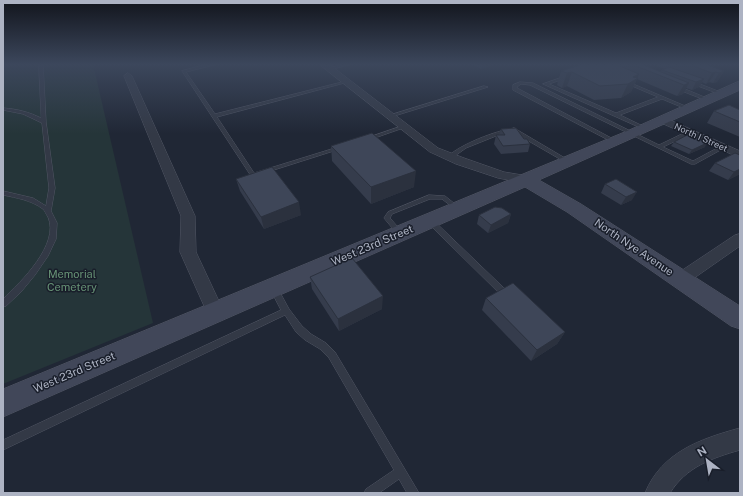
<svg xmlns="http://www.w3.org/2000/svg" width="743" height="496" font-family="'Public Sans',sans-serif">
<rect width="100%" height="100%" fill="#202735"/>
<path fill="#253539" d="M3 64H93L153 323 3 384Z"/>
<g fill="none" stroke-linecap="round" stroke-linejoin="round">
<g stroke="#515664" stroke-width="1">
<path id="lane" d="M39 64H43L46 122 55 188 51 211 57 223 56 239 48 256 35 275 21 292 6 306 3 307V299C21 282 60 244 48 217 46 214 45 211 43 209 31 200 17 198 3 195V191L33 198 46 206 49 188 42 123 23 114 3 110V108C17 109 29 112 41 118Z
M208 64H218L186 72 215 114 346 81 348 82 217 117 254 173 338 147H342L343 148 255 176H251L182 71Z
M343 64H352L329 70 327 69Z
M566 76 569 77 549 84 616 113 658 97 625 83V81H626L690 108 686 109 662 99 620 115 647 128 643 129 543 84Z
M690 81H692L723 93 719 94 690 83Z
M520 82 533 83 659 145 688 131H692V133L663 147 693 161 721 146 723 145 726 147 695 164H691L530 85 521 84 517 87V88L617 141 616 142H612L513 90V85Z
M484 86 488 87 391 117 387 116Z
M674 86H678L709 99 705 100 674 88Z
M402 126 406 127 369 140 367 141 364 139Z
M514 128 570 161 569 162H565L513 132H506L466 148 452 158 450 159 447 157C461 144 495 131 514 128Z
M429 195 445 196 460 208 457 210 455 209 442 199H430L392 214 390 218 403 233 400 235H398L384 218 388 212Z
M427 218H431L506 290 507 292 506 294 503 295 500 294 427 222 426 220Z
M274 286 277 287 289 309 302 326 311 334 326 343 335 352 419 493H407L399 479 379 493H364L366 489 394 470 329 358 320 349 305 340 296 332 285 315 3 450V440L281 310 270 289 271 287Z"/>
</g>
<g stroke="#515664" stroke-width="1">
<path id="street" d="M319 64H329L438 148 464 158 504 172 528 176 530 179 528 182 524 183 498 178 456 164 430 152Z
M128 73 132 76 195 216 196 252 224 312 221 317 215 319 209 317 180 252 181 216 124 76Z
M663 117 740 151V158L659 122 658 120Z
M740 234V246L687 283 681 285 675 283 673 279 675 275 735 235Z
M740 428V450C712 458 686 467 670 493H645C662 452 700 439 740 428Z"/>
</g>
<g stroke="#515664" stroke-width="1">
<path id="secondary" d="M740 81V90L539 180 581 204 740 306V329L731 326 567 212 525 187 3 417V389L627 131Z"/>
</g>
<use href="#lane" fill="#333946" fill-rule="evenodd"/>
<use href="#street" fill="#333946" fill-rule="evenodd"/>
<use href="#secondary" fill="#414759" fill-rule="evenodd"/>
</g>
<path fill="#353c4c" d="M472 64H491L490 66 481 69Z
M583 64H641L660 72 662 70 665 69 657 66 658 64H705L724 71 717 82 713 83 709 82 706 84 702 82 699 87 692 90 686 88 683 94 677 96 637 79 631 92 621 98 594 100 567 86 562 88 557 85 561 71Z
M740 110V137L707 123 714 111Z
M501 129 524 139 530 144 528 152 501 154 494 144 496 135H499Z
M674 142 705 147 689 154 671 146Z
M331 146 414 187 371 204 332 161Z
M740 155V174L728 180 709 171 715 163Z
M236 179 301 215 264 229 240 191Z
M605 184 632 200 621 205 601 193Z
M511 214 508 223 488 233 477 224 479 215Z
M310 277 382 309 339 331 312 289Z
M486 298 565 332 557 344 531 361 482 310Z"/>
<path fill="#2b313e" d="M482 64H491L490 66 481 69Z
M724 71 717 82 713 83 719 73Z
M572 72 567 86 562 88 567 73Z
M716 72 709 82 706 84 712 73Z
M639 74 631 92 621 98 628 84 633 77Z
M704 79 699 87 692 90 696 82Z
M689 83 683 94 677 96 684 85Z
M707 143 705 147 689 154 692 150Z
M740 169V174L728 180 734 172Z
M416 171 414 187 371 204V187Z
M637 192 632 200 621 205 626 197Z
M299 202 301 215 264 229 261 217Z
M511 214 508 223 488 233 491 225Z
M383 296 382 309 339 331 338 319Z
M565 332 557 344 531 361 537 350Z"/>
<path fill="#3e4658" stroke="#2b313e" d="M583 64H615L639 74 633 77 638 78 628 84 600 86 572 72 567 73 561 71Z
M631 64H641L689 83 684 85Z
M688 64H705L724 71 719 73 716 72 712 73Z
M669 67 704 79 696 82 662 70Z
M729 105 740 110V122L714 111Z
M516 128 524 139H527L530 144 503 146 496 135H505L501 129Z
M372 133 416 171 371 187 331 146Z
M689 134 707 143 692 150 674 142Z
M735 153 740 155V169L734 172 715 163Z
M272 167 299 202 261 217 236 179Z
M616 179 637 192 626 197 605 184Z
M495 207 502 208 511 214 491 225 479 215Z
M352 258 383 296 338 319 310 277Z
M513 283 565 332 537 350 486 298Z"/>
<linearGradient id="sky" x2="0" y2="1"><stop stop-color="#12151d"/><stop offset="0.48" stop-color="#3c475c"/><stop offset="1" stop-color="#3c475c" stop-opacity="0"/></linearGradient>
<rect width="743" height="134" fill="url(#sky)"/>
<g text-anchor="middle" dominant-baseline="central" stroke-width="3" stroke-linejoin="round" paint-order="stroke">
<g font-size="9" fill="#adb3c3" stroke="#191e2a">
<text transform="translate(701 137) rotate(24)">North I Street</text>
</g>
<g font-size="11" fill="#adb3c3" stroke="#191e2a">
<text transform="translate(372 245) rotate(-23)">West 23rd Street</text>
<text transform="translate(634 247) rotate(34)">North Nye Avenue</text>
<text transform="translate(74 372) rotate(-23)">West 23rd Street</text>
</g>
<g font-size="11" fill="#669275" stroke="#191e2a">
<text x="72" y="274">Memorial<tspan x="72" dy="13">Cemetery</tspan></text>
</g>
</g>
<rect width="743" height="496" fill="none" stroke="#adb3c3" stroke-width="8"/>
<g transform="translate(707 460) rotate(329)" stroke="#191e2a" stroke-width="3" paint-order="stroke">
<path d="M0-3L7 15L0 10L-7 15Z" fill="#adb3c3"/>
<text y="-6" font-size="11" font-weight="bold" text-anchor="middle" fill="#adb3c3">N</text>
</g>
</svg>
